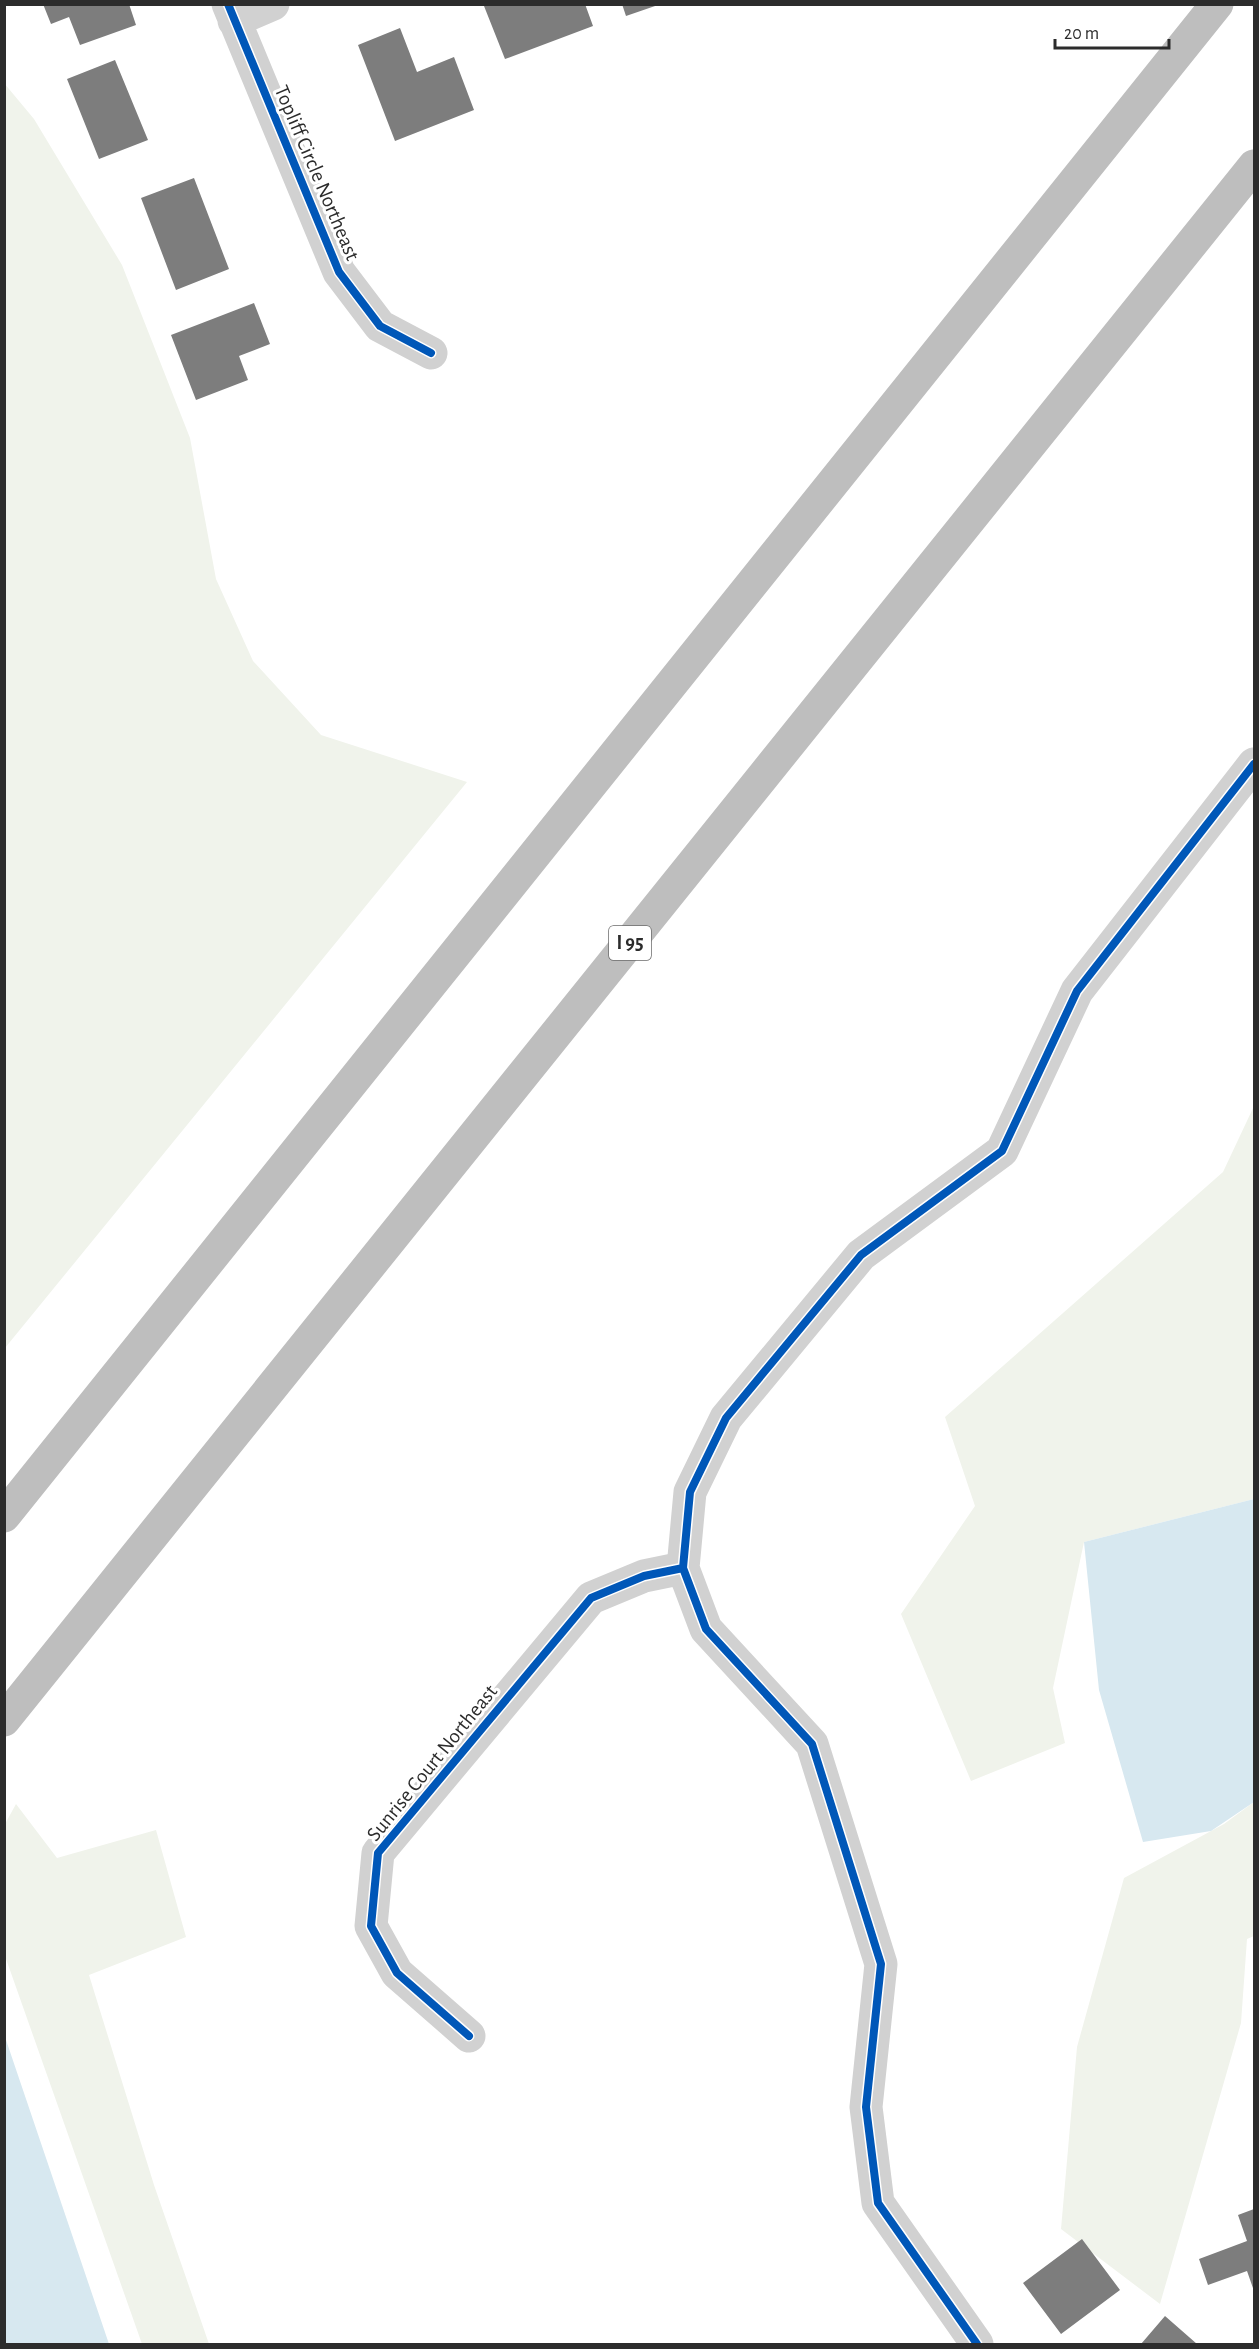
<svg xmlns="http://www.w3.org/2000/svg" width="1259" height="2349" font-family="'Alegreya Sans',sans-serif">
<rect width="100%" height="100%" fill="#fff"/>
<path fill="#f0f3eb" d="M4 83 34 119 122 265 190 438 216 579 253 661 321 735 467 782 5 1348Z
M1254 1106V1499L1084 1542 1053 1688 1065 1743 971 1781 901 1614 975 1506 945 1417 1223 1172Z
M1254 1802V1936L1247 1939 1241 2023 1160 2304 1061 2229 1077 2047 1124 1878 1224 1824Z
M16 1804 57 1858 156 1830 186 1937 89 1975 154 2185 209 2344H142L5 1956V1824Z"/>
<path fill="#d7e8f0" d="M1254 1499V1802L1211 1831 1143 1842 1099 1690 1084 1542Z
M4 2034 109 2344H5Z"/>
<path fill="#7d7d7d" d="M43 4H129L136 25 80 45 69 17 51 24Z
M487 4H585L593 26 505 59 484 6Z
M622 4H658V5L626 16Z
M400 28 417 72 454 57 474 110 395 141 358 45Z
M115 60 148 140 99 159 67 79Z
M194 178 229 269 176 290 141 198Z
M254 303 270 344 239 356 248 380 196 400 171 335Z
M1254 2209V2291L1247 2271 1208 2285 1199 2259 1247 2241 1238 2215Z
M1082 2239 1120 2290 1061 2334 1023 2283Z
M1165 2316 1197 2344H1141Z"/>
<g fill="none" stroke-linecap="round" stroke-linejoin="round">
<path stroke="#d1d1d1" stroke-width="33" d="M228 4 339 272 380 326 431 353
M234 21 273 4
M469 2036 397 1973 371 1926 378 1853 591 1598 644 1576 683 1568
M977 2344 878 2203 866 2107 881 1964 812 1744 706 1629 683 1568 690 1492 726 1418 861 1255 1002 1151 1077 991 1254 764"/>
<path stroke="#bebebe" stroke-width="33" d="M4 1516 1217 4
M4 1720 1254 166"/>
<g stroke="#fff" stroke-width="11">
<path id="cycleway" d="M228 4 339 272 380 326 431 353
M469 2036 397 1973 371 1926 378 1853 591 1598 644 1576 683 1568
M977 2344 878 2203 866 2107 881 1964 812 1744 706 1629 683 1568 690 1492 726 1418 861 1255 1002 1151 1077 991 1254 764"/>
</g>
<use href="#cycleway" stroke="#0057b8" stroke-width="8"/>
</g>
<g text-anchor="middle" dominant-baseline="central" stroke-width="6" stroke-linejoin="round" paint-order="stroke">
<rect fill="#fff" stroke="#6b6b6b" stroke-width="1.5" x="609" y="926" width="42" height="34" rx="4.5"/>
<g font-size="20" font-weight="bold" fill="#2c2c2c">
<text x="630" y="943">I 95</text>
</g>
<g font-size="21" fill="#2c2c2c" stroke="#fff">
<text transform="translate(317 173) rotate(67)">Topliff Circle Northeast</text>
<text transform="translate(432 1763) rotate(-51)">Sunrise Court Northeast</text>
</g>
</g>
<rect width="1259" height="2349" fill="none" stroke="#2c2c2c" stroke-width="12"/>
<path d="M1055 39v9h114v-9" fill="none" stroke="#2c2c2c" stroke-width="3"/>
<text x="1064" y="39" font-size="18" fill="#2c2c2c" stroke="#ffffff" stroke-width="4.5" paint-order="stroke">20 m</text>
</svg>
